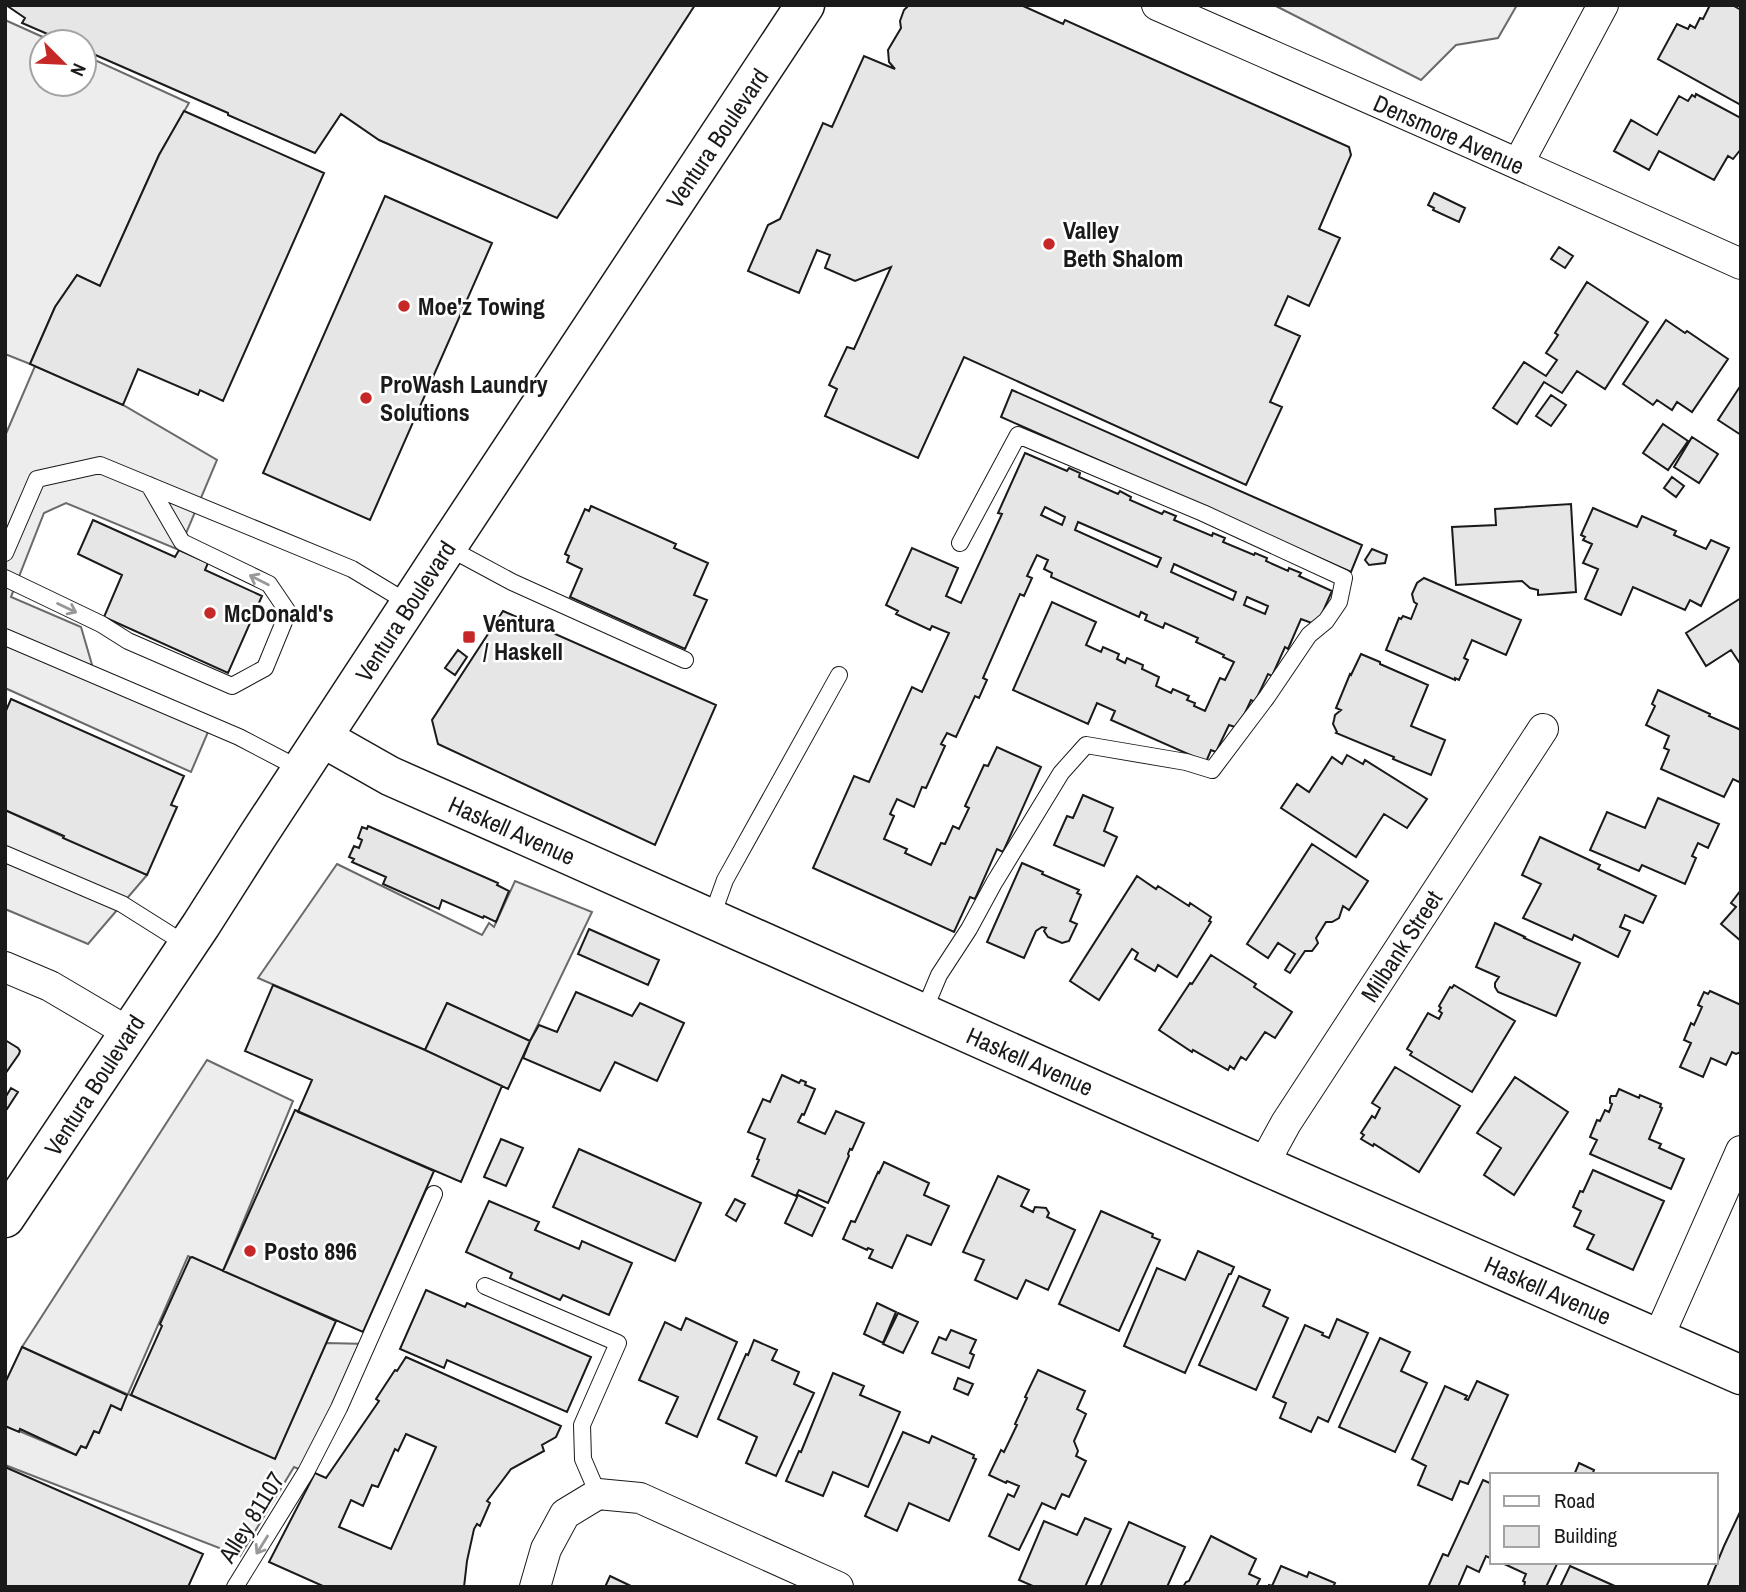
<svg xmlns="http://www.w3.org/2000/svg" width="1746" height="1592" font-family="'Archivo Narrow',sans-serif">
<rect width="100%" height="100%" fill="#fff"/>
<path fill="#ededed" stroke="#6a6a6a" stroke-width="2" d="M1274 5H1517L1498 38 1456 45 1421 80Z
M5 20 54 42H42V84H84V55L189 103 159 155 100 286 77 275 55 307 30 364 5 354Z
M35 366 123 405 217 460 179 550 66 503 44 513 11 597 81 627 95 675 211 725 191 772 5 688V436Z
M5 810 147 875 88 944 5 909Z
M337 864 482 935 489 923 494 927 515 881 592 912 530 1041 447 1003 425 1050 258 978Z
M207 1060 293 1101 223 1271 188 1256 128 1394 275 1458 326 1343 368 1344 306 1472 294 1467 240 1556 5 1465V1425L76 1455 81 1446 86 1448 94 1431 99 1433 111 1405 121 1409 127 1394 22 1347Z"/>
<path fill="#e6e6e6" stroke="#1a1a1a" stroke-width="2" fill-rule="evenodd" d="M6 5H695L557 218 379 140 341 114 315 153 228 115V113L84 50V42H66L22 23 25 18Z
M909 5H1021L1063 24 1065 20 1349 147 1351 155 1319 229 1340 238 1309 306 1288 296 1275 325 1300 336 1270 402 1282 407 1246 485 964 357 918 458 825 416 837 389 829 385 847 347 854 349 891 267 855 281 825 268 830 255 817 250 799 293 748 271 768 225 780 219 823 123 832 127 864 56 895 69 889 62 888 50 901 28 900 21 904 10Z
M1710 5H1732L1741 10V105L1658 59 1677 24 1688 29 1690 25 1695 28 1700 18 1703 19Z
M1696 94 1741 118V149L1733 159 1728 156 1714 180 1659 151 1649 170 1614 151 1631 120 1657 135 1679 96 1688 101 1692 95 1695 97Z
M184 111 324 173 223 401 200 390 198 395 138 369 123 405 30 364 55 307 77 275 100 286 159 155Z
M1434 193 1465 208 1459 222 1433 210 1434 208 1428 205Z
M385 196 492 243 370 520 263 473Z
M1559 247 1573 256 1565 268 1551 259Z
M1587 282 1648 322 1605 389 1577 371 1562 393 1544 382 1517 424 1493 408 1524 362 1546 376 1557 360 1546 353 1558 335 1555 333Z
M1666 320 1685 333 1687 331 1728 359 1692 412 1677 402 1672 410 1657 400 1653 405 1623 384Z
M1741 385V435L1718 420Z
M1012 390 1362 545 1351 572 1001 417Z
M1551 395 1566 405 1551 426 1536 416Z
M1663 424 1688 441 1668 470 1643 453Z
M1692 437 1718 454 1699 483 1674 467Z
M1025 453 1067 471 1069 468 1080 473 1079 477 1118 494 1120 491 1131 497 1130 500 1162 514 1164 511 1176 516 1174 520 1212 536 1213 533 1225 538 1223 542 1254 555 1255 553 1267 558 1266 561 1288 571 1289 568 1301 573 1299 576 1332 591 1317 625 1301 619 1288 649 1285 647 1272 676 1268 674 1255 702 1251 700 1238 728 1229 725 1216 752 1211 750 1206 762 1111 720 1115 711 1097 703 1088 724 1013 690 1052 602 1096 622 1086 645 1101 652 1103 647 1119 654 1117 659 1125 663 1127 658 1143 665 1142 669 1159 677 1156 686 1171 693 1173 689 1189 696 1187 700 1195 703 1194 706 1205 711 1220 678 1225 680 1234 662 1223 657 1224 655 1196 642 1198 638 1165 623 1163 628 1145 620 1147 615 1141 612 1139 617 1051 577 1052 573 1044 569 1048 560 1037 555 1027 576 1032 578 1024 596 1020 594 983 678 987 680 979 698 975 696 956 737 947 733 941 744 945 746 926 788 922 787 914 807 897 799 890 814 894 816 884 839 907 849 905 853 931 865 941 843 945 844 953 826 959 829 969 808 965 806 984 765 988 766 997 747 1041 767 1003 852 997 849 975 899 970 897 954 932 813 868 854 776 869 782 912 687 922 692 949 633 932 626 930 630 896 614 898 611 886 605 912 548 958 568 946 596 961 603 1002 514 998 513ZM1045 507 1065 517 1062 525 1041 515ZM1078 522 1161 558 1157 567 1075 530ZM1174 564 1236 592 1233 600 1171 572ZM1247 597 1268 606 1265 614 1244 605Z
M1672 477 1684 486 1676 497 1664 488Z
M1571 504 1576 592 1538 595V590L1530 588 1522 581 1456 585 1452 527 1496 525 1495 509Z
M591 506 676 544 674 548 708 563 694 595 707 600 685 649 570 597 582 569 567 562 569 556 565 554 585 509 589 511Z
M1593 508 1637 527 1642 516 1676 531 1674 535 1706 549 1711 540 1729 548 1701 606 1690 600 1685 610 1633 587 1621 615 1585 599 1598 569 1583 563 1592 544 1583 540 1585 537 1581 535Z
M93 520 175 557 179 550 208 563 205 570 262 596 228 673 104 617 122 575 78 554Z
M1372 549 1387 555 1385 563 1369 565 1365 560Z
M1424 578 1521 620 1506 655 1472 640 1464 658 1468 660 1459 680 1455 678V680L1386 650 1399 618 1401 619 1403 616 1411 619 1417 604 1414 602 1412 594 1417 583Z
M1741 598V665L1731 650 1706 666 1686 633Z
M503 611 716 705 655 845 438 744 432 720Z
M458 650 467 657 455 675 445 668Z
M1361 654 1380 662V664L1428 685 1411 726 1445 740 1431 775 1393 759 1394 757 1336 733 1337 732 1333 724 1334 720 1335 715 1341 710 1336 708 1350 674 1351 675Z
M1658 690 1710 714 1709 716 1741 730V779L1739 782 1733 779 1724 797 1661 769 1669 750 1664 748 1669 736 1646 725 1655 706 1652 704Z
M11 699 184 776 171 805 177 807 147 875 63 838 64 836 5 810V713Z
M1347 755 1363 764 1365 760 1427 799 1407 828 1384 814 1356 857 1281 808 1297 784 1309 792 1332 757 1342 764Z
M1083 795 1113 808 1104 831 1117 837 1104 866 1054 845 1067 816 1073 818Z
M1658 798 1719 824 1708 848 1698 843 1692 856 1696 858 1685 884 1642 865 1639 871 1590 850 1607 812 1645 828Z
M368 826 498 883 497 885 509 891 496 922 484 916 483 918 442 900 439 909 383 884 386 877 352 862 354 859 349 857 354 846 359 848 362 840 358 838 362 827 367 829Z
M1540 837 1600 865 1598 869 1656 896 1643 923 1625 915 1620 927 1630 931 1618 957 1574 935 1572 940 1523 918 1541 884 1522 875Z
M1312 844 1368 881 1349 910 1343 906 1339 918 1332 922H1326L1316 938 1318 943 1312 951H1305L1290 973 1285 970 1295 954 1278 943 1268 958 1247 944Z
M1022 863 1043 872 1042 874 1079 890 1077 893 1081 895 1070 921 1077 924 1069 941 1062 943 1048 937 1044 931 1046 928 1042 927 1036 931 1024 958 987 942Z
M1137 876 1156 889 1158 886 1189 906 1190 903 1211 917 1209 921 1211 922 1177 977 1158 965 1155 971 1135 959 1138 953 1132 949 1099 1000 1070 981Z
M1741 890V941L1721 924 1736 907 1731 903Z
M1495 923 1525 937 1524 938 1580 963 1556 1016 1498 992 1495 987V983L1499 977 1476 967Z
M589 929 659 960 648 985 578 954Z
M1211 955 1256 984 1254 987 1292 1012 1275 1038 1265 1032 1246 1060 1241 1057 1234 1069 1230 1066 1228 1070 1193 1050 1192 1052 1159 1030 1190 983 1192 984Z
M273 985 425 1050 502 1086 461 1182 298 1112 312 1080 245 1051Z
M1454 985 1515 1021 1472 1092 1410 1055 1412 1052 1407 1049 1428 1013 1439 1019 1442 1013 1439 1011 1441 1008 1439 1006 1450 987 1452 988Z
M1710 991 1741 1005V1052L1736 1054 1732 1052 1726 1065 1711 1058 1703 1077 1680 1067 1691 1043 1684 1040 1691 1023 1694 1025 1702 1007 1698 1005 1704 992 1708 994Z
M576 992 632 1016 640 1003 684 1023 657 1081 615 1062 600 1091 523 1058 530 1041 539 1025 557 1032Z
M447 1003 530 1041 508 1089 425 1050Z
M5 1040 18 1048 20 1051 19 1054 5 1074Z
M1395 1067 1460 1106 1419 1172 1374 1144 1373 1146 1361 1139 1364 1135 1361 1133 1372 1116 1375 1118 1380 1108 1372 1103Z
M782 1075 799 1083 801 1080 806 1082 805 1085 815 1089 804 1115 802 1114 798 1122 825 1134 836 1111 864 1123 852 1150 850 1149 848 1154 849 1156 828 1203 799 1190 796 1196 752 1176 759 1160 757 1159 765 1139 748 1132 763 1099 770 1102Z
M1515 1077 1568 1112 1514 1195 1484 1175 1501 1148 1477 1133Z
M11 1088 18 1092 7 1109 5 1108V1098Z
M1619 1089 1639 1098 1640 1095 1661 1104 1660 1107 1662 1108 1649 1139 1661 1144 1659 1148 1684 1159 1671 1189 1590 1154 1597 1140 1590 1137 1597 1120 1600 1121 1605 1110 1609 1112 1612 1104 1610 1103V1098L1611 1096H1616Z
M295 1110 434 1171 363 1332 223 1271Z
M501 1139 523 1148 506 1186 484 1177Z
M579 1149 701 1203 675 1261 553 1207Z
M884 1162 929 1183 924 1195 949 1206 931 1245 907 1235 892 1268 869 1258 873 1250 868 1248 867 1250 843 1239 851 1221 855 1222 878 1172 879 1173Z
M1593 1170 1664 1201 1633 1270 1587 1249 1594 1235 1574 1226 1581 1211 1573 1207 1580 1191 1583 1192Z
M998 1176 1029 1190 1021 1206 1033 1212 1035 1207 1046 1208 1049 1213 1047 1217 1075 1230 1048 1290 1026 1280 1017 1299 975 1280 984 1260 963 1252Z
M798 1195 825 1208 812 1236 785 1223Z
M735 1199 745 1204 736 1221 726 1215Z
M489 1201 539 1222 535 1230 579 1249 582 1241 632 1263 609 1315 563 1295 560 1300 510 1278 512 1273 466 1252Z
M1101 1211 1153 1234 1152 1237 1160 1240 1119 1331 1059 1304Z
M1198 1251 1234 1267 1231 1274H1229L1185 1373 1124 1346 1157 1268 1185 1280Z
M192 1257 336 1321 275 1459 131 1395 162 1326 160 1324 190 1258Z
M1239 1276 1270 1290 1263 1306 1288 1318 1256 1390 1199 1365Z
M426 1290 465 1307 467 1303 591 1357 567 1412 447 1360 444 1368 400 1349Z
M877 1303 896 1312 883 1343 864 1334Z
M898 1313 918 1322 903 1353 883 1344Z
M686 1318 737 1342 697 1437 666 1423 678 1397 639 1380 665 1322 681 1330Z
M1337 1319 1368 1333 1328 1422 1318 1417 1311 1432 1280 1418 1286 1403 1273 1397 1305 1325 1323 1333 1322 1335 1329 1338Z
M951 1330 976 1340 970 1353 974 1355 969 1368 932 1353 939 1337 946 1340Z
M1380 1338 1410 1352 1401 1371 1427 1383 1395 1452 1339 1427Z
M754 1340 777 1350 772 1360 799 1372 794 1384 814 1393 776 1476 746 1463 757 1437 718 1419 746 1354 748 1355Z
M22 1347 127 1395 121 1410 111 1405 99 1433 94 1431 86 1448 81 1446 76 1455 20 1429 19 1432 5 1426V1383Z
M406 1357 561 1426 556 1437 542 1445 544 1451 511 1469 487 1501 490 1503 480 1526 477 1524 474 1529 467 1561 464 1587H325L269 1562 315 1473 326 1478 379 1401 376 1399 395 1370 397 1371ZM406 1434 436 1447 391 1549 339 1527 351 1500 363 1506 372 1485 378 1487 395 1449 398 1451Z
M1038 1370 1085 1391 1077 1409 1086 1414 1074 1441 1078 1451 1076 1456 1086 1461 1069 1497 1062 1494 1055 1509 1042 1503 1019 1550 989 1536 1008 1494 1014 1497 1019 1486 1007 1481 1006 1483 989 1475 1001 1450 1004 1452 1017 1425 1015 1424 1027 1398 1025 1397Z
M833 1373 864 1386 860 1395 900 1412 868 1487 833 1472 823 1496 786 1481 799 1451 801 1452Z
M958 1378 973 1384 968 1395 954 1389Z
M1477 1381 1508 1395 1468 1484 1460 1481 1452 1500 1418 1485 1426 1466 1412 1459 1445 1386 1467 1396 1465 1399 1468 1400Z
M903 1432 929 1443 932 1436 974 1455 973 1458 976 1459 949 1521 909 1503 897 1531 865 1516Z
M1579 1463 1594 1470 1592 1475H1574Z
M5 1467 203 1554 188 1587H5Z
M1483 1480 1492 1484V1559L1486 1556 1479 1572 1467 1566 1458 1587H1428L1443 1554 1448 1556Z
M1741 1510V1587H1707L1724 1546Z
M1085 1518 1111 1529 1085 1587H1035L1019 1580 1044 1521 1077 1535Z
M1129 1522 1185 1547 1167 1587H1100Z
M1211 1536 1256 1559 1249 1574 1260 1579 1256 1587H1183L1186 1582 1189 1581Z
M1500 1562H1558L1546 1587 1524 1586 1525 1582 1523 1581 1526 1574Z
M1281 1566 1307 1577 1309 1572 1335 1583 1333 1587H1268L1269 1585 1272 1586Z
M1570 1566 1617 1587H1560Z
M610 1576 633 1587H605Z"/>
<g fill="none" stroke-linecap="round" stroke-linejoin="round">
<g stroke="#1a1a1a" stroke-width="18">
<path id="lane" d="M447 547 512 582 685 660
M5 553 37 479 100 465 352 569 410 604
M5 578 101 624 128 641 232 686 265 668 288 612 269 584 182 542 149 485
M5 637 239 737 302 770
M5 854 122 904 187 945
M711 919 725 880 839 675
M923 1013 939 975 969 929 994 883 1061 773 1086 745 1186 762 1212 770 1267 697 1309 635 1326 621 1339 602 1344 578 1203 513 1018 435 960 543
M485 1286 618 1343 582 1425 583 1459 598 1494
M235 1587 306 1472 339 1408 434 1194"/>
</g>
<g stroke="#1a1a1a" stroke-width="32">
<path id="street" d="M1157 5 1471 143 1741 264
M1518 164 1603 5
M5 967 50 986 128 1032
M1263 1165 1286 1123 1543 729
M1658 1338 1741 1151
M535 1587 546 1549 565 1514 598 1494 640 1498 838 1587"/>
</g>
<g stroke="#1a1a1a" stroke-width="41">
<path id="secondary" d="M323 738 390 776 562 852 1263 1165 1741 1375"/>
</g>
<g stroke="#1a1a1a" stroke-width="41">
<path id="primary" d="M5 1218 201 925 257 837 447 547 805 5"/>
</g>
<use href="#lane" stroke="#fff" stroke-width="16"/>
<use href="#street" stroke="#fff" stroke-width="30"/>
<use href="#secondary" stroke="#fff" stroke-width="38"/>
<use href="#primary" stroke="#fff" stroke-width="38"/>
</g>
<defs><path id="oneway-shaft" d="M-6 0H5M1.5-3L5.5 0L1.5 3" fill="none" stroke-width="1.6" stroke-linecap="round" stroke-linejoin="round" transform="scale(1.75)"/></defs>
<g stroke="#989898">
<use href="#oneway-shaft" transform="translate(259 580) rotate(-153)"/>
<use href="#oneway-shaft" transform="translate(67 608) rotate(26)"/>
<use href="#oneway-shaft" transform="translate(262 1545) rotate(122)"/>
</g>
<g fill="#c62828" stroke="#fff" stroke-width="2.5">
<circle cx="1049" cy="244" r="7"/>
<circle cx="404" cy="306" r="7"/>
<circle cx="366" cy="398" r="7"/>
<circle cx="210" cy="613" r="7"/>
<rect x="462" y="630" width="14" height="14" rx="3.5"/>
<circle cx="250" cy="1251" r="7"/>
</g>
<g text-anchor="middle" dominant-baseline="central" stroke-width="5" stroke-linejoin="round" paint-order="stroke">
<g font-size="24" fill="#1a1a1a" stroke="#fff">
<text transform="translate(1449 134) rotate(24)">Densmore Avenue</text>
<text transform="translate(717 138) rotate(-56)">Ventura Boulevard</text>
<text transform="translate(405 611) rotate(-57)">Ventura Boulevard</text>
<text transform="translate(512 830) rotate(24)">Haskell Avenue</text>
<text transform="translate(1401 946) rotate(-57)">Milbank Street</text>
<text transform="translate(1030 1061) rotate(24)">Haskell Avenue</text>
<text transform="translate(94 1085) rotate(-57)">Ventura Boulevard</text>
<text transform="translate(1548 1290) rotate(24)">Haskell Avenue</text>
<text transform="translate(251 1517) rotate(-58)">Alley 81107</text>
</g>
<g font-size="24" font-weight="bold" fill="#1a1a1a" stroke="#fff" text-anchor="start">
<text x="1063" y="230">Valley<tspan x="1063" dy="28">Beth Shalom</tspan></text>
<text x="418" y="306">Moe'z Towing</text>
<text x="380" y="384">ProWash Laundry<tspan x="380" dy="28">Solutions</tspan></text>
<text x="224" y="613">McDonald's</text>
<text x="483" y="623">Ventura<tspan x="483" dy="28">/ Haskell</tspan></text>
<text x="264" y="1251">Posto 896</text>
</g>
</g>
<rect width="1746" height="1592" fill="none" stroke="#1a1a1a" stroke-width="14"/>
<rect x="1490" y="1473" width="228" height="91" fill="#ffffff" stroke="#a3a3a3" stroke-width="2"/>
<rect x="1504" y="1496" width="35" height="10" fill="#ffffff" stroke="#a3a3a3" stroke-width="2"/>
<text x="1554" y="1508" font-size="21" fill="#1a1a1a">Road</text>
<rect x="1504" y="1526" width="35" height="21" fill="#e6e6e6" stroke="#a3a3a3" stroke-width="2"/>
<text x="1554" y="1543" font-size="21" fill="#1a1a1a">Building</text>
<g transform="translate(63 63) rotate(114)"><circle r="33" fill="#ffffff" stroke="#a3a3a3" stroke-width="2"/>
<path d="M0-5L12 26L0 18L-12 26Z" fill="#c62828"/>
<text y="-10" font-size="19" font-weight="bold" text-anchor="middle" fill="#1a1a1a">N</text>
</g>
</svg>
